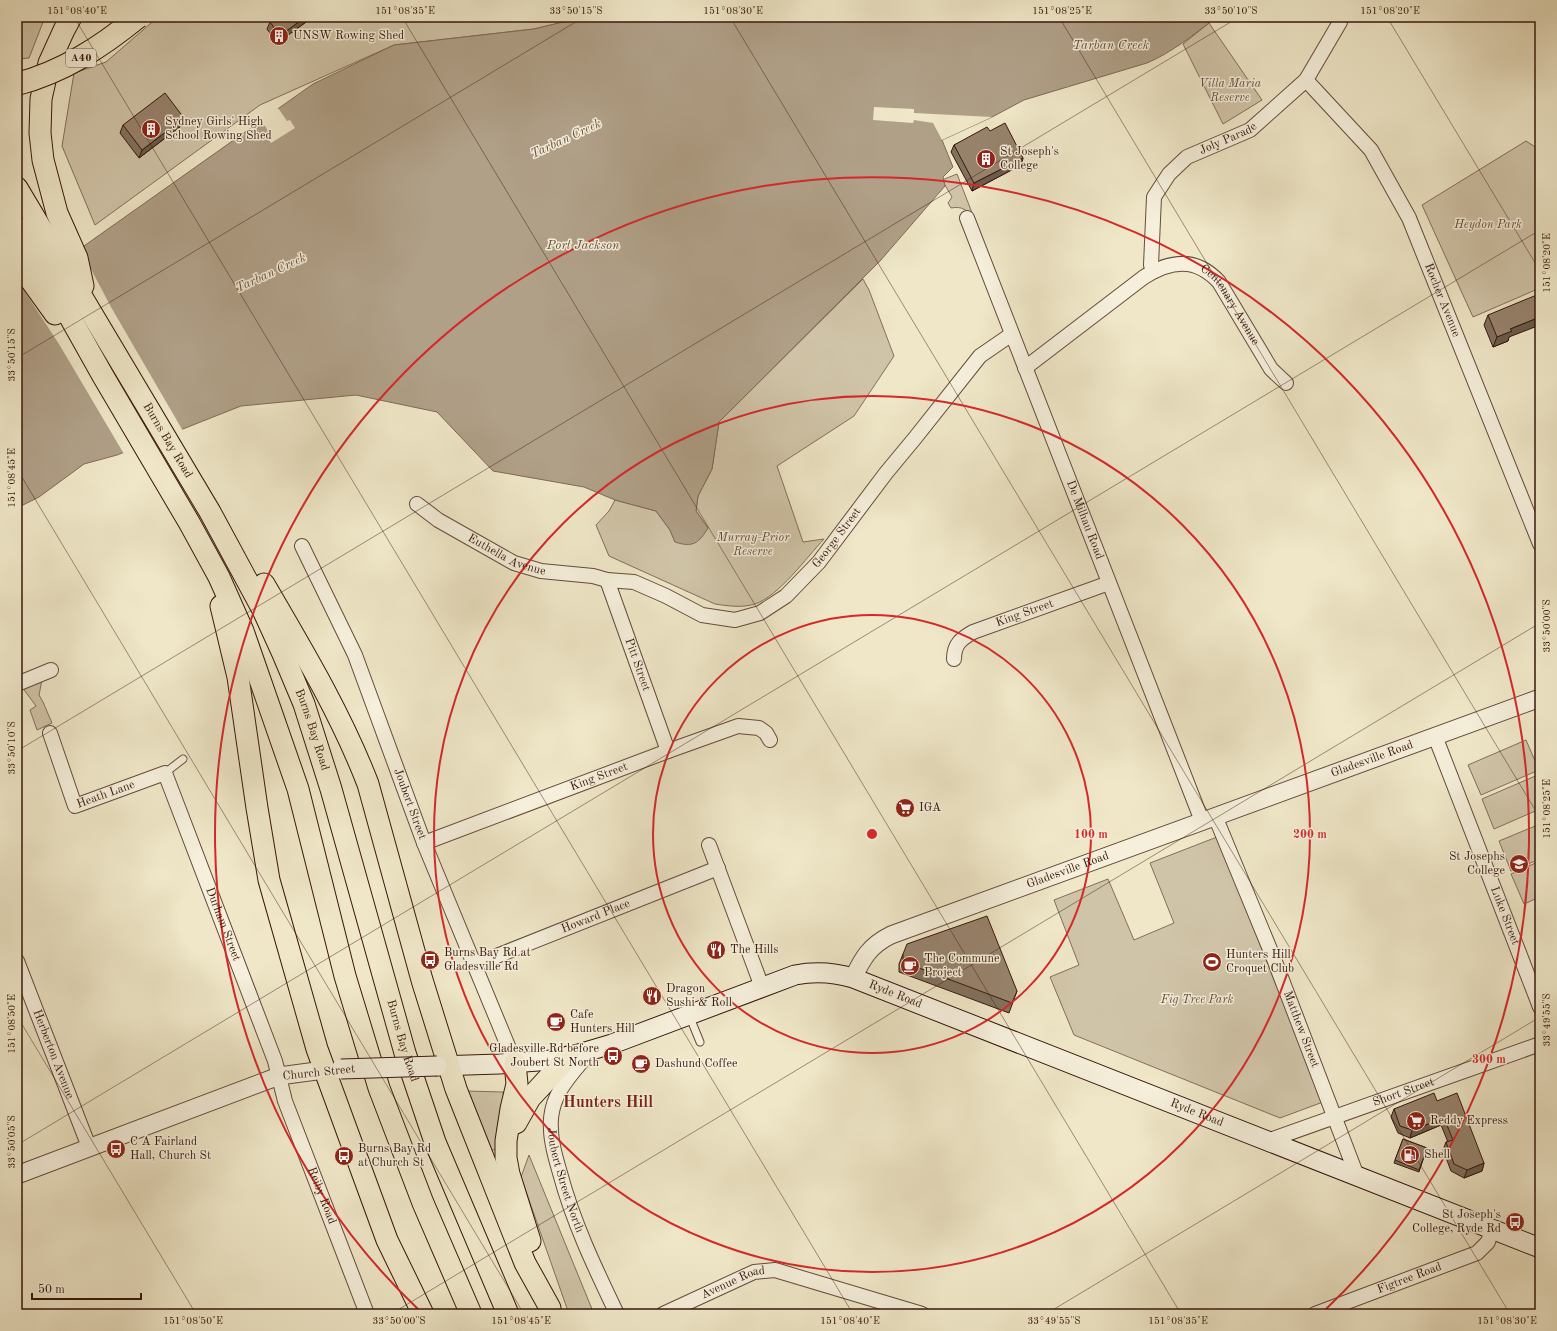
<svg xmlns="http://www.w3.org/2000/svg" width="1557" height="1331" font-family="'Old Standard TT',serif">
<rect width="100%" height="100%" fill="#efe7c8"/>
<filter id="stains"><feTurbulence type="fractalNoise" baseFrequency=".005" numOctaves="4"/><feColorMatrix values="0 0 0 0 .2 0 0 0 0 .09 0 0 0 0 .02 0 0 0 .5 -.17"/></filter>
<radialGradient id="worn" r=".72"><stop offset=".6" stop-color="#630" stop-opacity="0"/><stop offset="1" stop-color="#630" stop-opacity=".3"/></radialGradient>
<path fill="#d0c4a8" stroke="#846e5a" d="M17 17H45L29 58 17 59Z
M158 17H584L534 29 394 45 260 105 95 225 62 146 74 73 106 62Z
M1209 23 1262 100 1223 124 1183 44Z
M1526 141 1540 150V288L1473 317 1422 205Z
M957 174 974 218C966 210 963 206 951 208L948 203 952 197 942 180Z
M863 279 869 290 894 356 854 416 777 466 803 542 824 539C806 558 779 596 755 604 742 608 728 606 715 604L609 556 596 525 609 511 615 500 656 511 670 530 675 542 708 528 696 511 698 496 712 469 719 422Z
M42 680 39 695 43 702 52 723 37 730 30 710 36 706 22 687Z
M1526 740 1539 770 1481 795 1468 765Z
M1540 774V809L1494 829 1482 799Z
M1540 824V859L1511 871 1499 841Z
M1217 837 1323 1102 1280 1118 1074 1035 1050 977 1079 965 1054 900 1108 879 1134 940 1174 923 1150 863Z
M1540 861V897L1524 904 1511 874Z
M466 1091 503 1092 505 1103C497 1117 496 1133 496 1149L487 1152Z
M529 1155 594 1314H569L521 1177Z"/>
<path fill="#b0a088" stroke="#806956" d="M584 17H1217C1194 34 1173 52 1147 63L1024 100 992 117 942 140 953 167 943 177 945 186 880 261 719 422 712 469 698 496 696 511 708 528C699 543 693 548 675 542L670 530 656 511 615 500 584 487 493 471 437 412 356 395 241 406 117 455 84 464 39 497 17 508V276L60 258 84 246 313 84 394 45 534 29Z"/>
<path fill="#efe7c8" d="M874 107 914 109V113L992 117 942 140 933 123 914 120 913 123 873 120Z
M278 108 287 121 290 120 295 128 271 143 266 135 269 132 260 119Z
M82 252 111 307 183 431 124 454 59 344 17 280V274Z"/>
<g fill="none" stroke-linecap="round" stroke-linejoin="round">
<g stroke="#654b3a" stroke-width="9">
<path id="service" d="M165 773 183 759
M689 1015 700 1042"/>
</g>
<g stroke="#654b3a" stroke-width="16">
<g id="minor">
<path id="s1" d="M1306 80 1371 150 1409 218 1540 544"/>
<path id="s2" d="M967 218 1202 821"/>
<path id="s3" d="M1154 271 1151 265 1154 197 1169 174 1187 157 1250 130 1306 80 1340 22"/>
<path id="s4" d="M1025 368 1144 277C1171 260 1196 257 1219 282L1271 369 1286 383"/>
<path id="s5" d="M417 504 438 520 514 563 541 571 593 576 607 580 634 582 666 596 702 615 735 620 760 613 786 596 819 562 886 473 915 438 980 356 1012 334"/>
<path id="s6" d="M302 546 355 655 424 843 515 1063"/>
<path id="s7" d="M607 580 668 751"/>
<path id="s8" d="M954 659C954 644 961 639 973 632L1109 583"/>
<path d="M17 684 51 670"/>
<path id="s9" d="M50 733 75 806 165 773 275 1061 285 1101 367 1314"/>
<path id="s10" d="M1435 736 1540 1007"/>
<path id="s11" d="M1215 816 1274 959 1357 1176"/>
<path id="s12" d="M424 843 668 751 738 726 759 728 766 733 770 740"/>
<path d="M709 845 762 987"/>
<path id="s13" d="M17 961 89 1147"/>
<path id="s14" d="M474 965 718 868"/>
<path id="s15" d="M592 1050C580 1064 565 1079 557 1096 553 1105 550 1118 551 1129 551 1144 556 1159 560 1173 573 1222 595 1268 617 1314"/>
<path id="s16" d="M1267 1141 1540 1044"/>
<path id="s17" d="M663 1314 754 1272 775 1270 922 1314"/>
<path id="s18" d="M1315 1314 1477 1253 1488 1242 1492 1229"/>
</g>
</g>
<g stroke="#654b3a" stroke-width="19">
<g id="tertiary">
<path id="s19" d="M853 978C863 958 869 946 891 935L1540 698"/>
<path d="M17 1175 279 1076 324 1070"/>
</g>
</g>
<g stroke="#37170b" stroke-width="21">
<g id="secondary">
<path id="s20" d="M437 1066 499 1064 552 1060 568 1057 612 1044 795 975C815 971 833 972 853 978L1540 1248"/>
</g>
</g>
<g stroke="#37170b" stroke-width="23">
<g id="primary">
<path d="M71 17 64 30 49 63 41 99 40 133 43 160 57 213 77 258 83 286"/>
<path id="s21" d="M17 188 210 512 263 610 283 654 304 704 331 789 405 1053 435 1142 508 1314"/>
<path d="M17 227 34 253 103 376 190 524 219 577 243 631 298 789 345 976 379 1088 423 1203 471 1314"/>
<path d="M17 261 55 314"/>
<path d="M264 584C302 649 341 714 368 784L422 980 456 1089 525 1263 550 1308"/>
<path d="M221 606 238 677 257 808 269 880 317 1049 387 1240 423 1314"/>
<path d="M515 1063 517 1084 511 1109 506 1141V1158L509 1174 530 1241"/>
<path d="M516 1123 530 1098 568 1057"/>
</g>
</g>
<use href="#service" stroke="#f5efdb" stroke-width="7"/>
<use href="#minor" stroke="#f5efdb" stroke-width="14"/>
<use href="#tertiary" stroke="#f5efdb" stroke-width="17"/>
<use href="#secondary" stroke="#f5efdb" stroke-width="19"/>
<use href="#primary" stroke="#efe7c8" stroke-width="21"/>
<g stroke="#37170b" stroke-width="21" stroke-linecap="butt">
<path id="secondary-bridge" d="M341 1069 437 1066"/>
</g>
<g stroke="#37170b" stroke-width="24" stroke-linecap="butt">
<path id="trunk-bridge" d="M17 84C63 72 101 47 138 17"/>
</g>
<use href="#secondary-bridge" stroke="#f5efdb" stroke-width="19"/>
<use href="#trunk-bridge" stroke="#efe7c8" stroke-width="22"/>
</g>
<path fill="#82715e" stroke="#37170b" d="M276 17H313L277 43 267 29 270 22Z
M184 118 181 126 139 158 120 133 123 125Z
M990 131 1023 158 1021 165 972 191 951 152 954 145Z
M1488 315 1509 337 1508 341 1493 347 1484 325Z
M903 954 1017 991 1009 1013 899 972V964Z
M1437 1101 1484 1163 1482 1171 1464 1178 1451 1171 1443 1150 1446 1142H1448L1441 1125 1410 1138 1398 1133 1391 1117 1394 1109Z
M1403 1139 1427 1148 1419 1172 1394 1163Z"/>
<path fill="#6a5c4c" stroke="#37170b" d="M305 17H313L277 43 280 36Z
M184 118 181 126 139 158 142 150Z
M1023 158 1021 165 972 191 974 183Z
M1540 317V325L1509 337 1508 341 1493 347 1497 337 1510 329Z
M1444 1118 1441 1125 1410 1138 1412 1130Z
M1484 1163 1482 1171 1464 1178 1467 1170Z"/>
<path fill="#97836d" stroke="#37170b" d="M276 17H305L280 36 270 22Z
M165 93 184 118 142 150 123 125Z
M1005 123 1023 158 974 183 954 145 987 127 990 131Z
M1539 294 1540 297V317L1510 329 1512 331 1497 337 1488 315Z
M987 916 1017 991 1012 1003 903 962V954L907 944Z
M1434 1093 1437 1101 1457 1093 1484 1163 1467 1170 1454 1164 1446 1142 1453 1140 1444 1118 1412 1130 1400 1126 1394 1109Z
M1403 1139 1427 1148 1419 1170 1395 1160Z"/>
<path fill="none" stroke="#37170b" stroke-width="1" stroke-opacity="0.45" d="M74 17 853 1314M402 17 1181 1314M730 17 1510 1314M1059 17 1540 818M1387 17 1540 271M17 358 584 17M17 469 524 1314M17 751 1239 17M17 1016 196 1314M17 1145 1540 230M391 1314 1540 623M1046 1314 1540 1017"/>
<g fill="none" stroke="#d62828" stroke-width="2">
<circle cx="872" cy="834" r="219"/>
<circle cx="872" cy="834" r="438"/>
<path d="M420 1311A657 657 0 1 1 1324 1311"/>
</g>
<defs>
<g id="building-disc" transform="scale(1)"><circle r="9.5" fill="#8f2418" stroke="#f5efdb"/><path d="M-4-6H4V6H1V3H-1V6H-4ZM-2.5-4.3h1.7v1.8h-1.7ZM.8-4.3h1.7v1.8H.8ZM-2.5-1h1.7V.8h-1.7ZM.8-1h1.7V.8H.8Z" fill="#fff"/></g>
<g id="supermarket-disc" transform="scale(1)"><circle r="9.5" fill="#8f2418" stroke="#f5efdb"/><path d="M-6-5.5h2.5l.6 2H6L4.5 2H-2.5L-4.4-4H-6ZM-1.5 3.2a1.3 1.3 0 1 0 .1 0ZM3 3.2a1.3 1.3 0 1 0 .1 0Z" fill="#fff"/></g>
<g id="school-disc" transform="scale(1)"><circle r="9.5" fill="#8f2418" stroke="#f5efdb"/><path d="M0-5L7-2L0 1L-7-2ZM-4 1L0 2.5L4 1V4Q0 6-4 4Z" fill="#fff"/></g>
<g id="restaurant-disc" transform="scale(1)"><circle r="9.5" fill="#8f2418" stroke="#f5efdb"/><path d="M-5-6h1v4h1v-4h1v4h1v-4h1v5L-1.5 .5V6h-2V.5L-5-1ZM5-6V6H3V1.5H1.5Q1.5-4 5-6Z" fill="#fff"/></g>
<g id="bus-disc" transform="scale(1)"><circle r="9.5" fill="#8f2418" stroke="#f5efdb"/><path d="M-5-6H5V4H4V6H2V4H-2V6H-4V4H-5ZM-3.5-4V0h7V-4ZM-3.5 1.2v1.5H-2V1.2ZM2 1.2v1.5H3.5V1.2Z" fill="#fff"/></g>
<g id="stadium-disc" transform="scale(1)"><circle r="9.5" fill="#8f2418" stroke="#f5efdb"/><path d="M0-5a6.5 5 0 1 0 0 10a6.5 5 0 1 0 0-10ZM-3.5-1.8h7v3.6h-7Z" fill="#fff"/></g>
<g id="cafe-disc" transform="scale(1)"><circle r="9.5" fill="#8f2418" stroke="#f5efdb"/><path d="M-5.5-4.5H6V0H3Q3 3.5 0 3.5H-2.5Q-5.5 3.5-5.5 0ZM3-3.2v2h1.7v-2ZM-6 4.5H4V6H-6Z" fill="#fff"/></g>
<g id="fuel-disc" transform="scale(1)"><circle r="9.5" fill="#8f2418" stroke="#f5efdb"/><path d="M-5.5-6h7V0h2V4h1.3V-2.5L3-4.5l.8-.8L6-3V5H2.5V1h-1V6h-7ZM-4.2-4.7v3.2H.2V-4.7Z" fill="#fff"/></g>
</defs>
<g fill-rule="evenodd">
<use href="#building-disc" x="279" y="36"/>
<use href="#building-disc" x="151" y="129"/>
<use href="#building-disc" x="986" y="159"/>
<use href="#supermarket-disc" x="905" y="808"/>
<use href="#school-disc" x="1519" y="864"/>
<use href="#restaurant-disc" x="716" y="950"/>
<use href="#bus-disc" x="430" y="960"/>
<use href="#stadium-disc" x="1212" y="962"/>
<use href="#cafe-disc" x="910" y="966"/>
<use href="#restaurant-disc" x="652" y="996"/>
<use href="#cafe-disc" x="556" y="1022"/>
<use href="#bus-disc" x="613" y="1056"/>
<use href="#cafe-disc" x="641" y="1064"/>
<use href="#supermarket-disc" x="1416" y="1121"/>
<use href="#bus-disc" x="116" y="1149"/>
<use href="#fuel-disc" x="1410" y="1155"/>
<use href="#bus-disc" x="344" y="1156"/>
<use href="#bus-disc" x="1515" y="1222"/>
</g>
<g text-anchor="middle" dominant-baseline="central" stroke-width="3" stroke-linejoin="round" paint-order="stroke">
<rect fill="#f5efdb" stroke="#705849" stroke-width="1" x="66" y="49" width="30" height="18" rx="3"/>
<g font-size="11" font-weight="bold" fill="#37170b">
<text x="81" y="58">A40</text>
</g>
<g font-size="12" fill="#37170b" stroke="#f5efdb" text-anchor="start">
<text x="293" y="36">UNSW Rowing Shed</text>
<text x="165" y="122">Sydney Girls' High<tspan x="165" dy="14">School Rowing Shed</tspan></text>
<text x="1000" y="152">St Joseph's<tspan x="1000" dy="14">College</tspan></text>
<text x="919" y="808">IGA</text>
<text x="1505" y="857" text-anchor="end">St Josephs<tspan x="1505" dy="14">College</tspan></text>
<text x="730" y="950">The Hills</text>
<text x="444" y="953">Burns Bay Rd at<tspan x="444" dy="14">Gladesville Rd</tspan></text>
<text x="1226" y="955">Hunters Hill<tspan x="1226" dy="14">Croquet Club</tspan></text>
<text x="924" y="959">The Commune<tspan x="924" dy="14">Project</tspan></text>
<text x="666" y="989">Dragon<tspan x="666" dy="14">Sushi &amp; Roll</tspan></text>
<text x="570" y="1015">Cafe<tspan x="570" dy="14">Hunters Hill</tspan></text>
<text x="599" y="1049" text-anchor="end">Gladesville Rd before<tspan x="599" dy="14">Joubert St North</tspan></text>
<text x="655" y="1064">Dashund Coffee</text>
<text x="1430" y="1121">Reddy Express</text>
<text x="130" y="1142">C A Fairland<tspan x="130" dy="14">Hall, Church St</tspan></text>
<text x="358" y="1149">Burns Bay Rd<tspan x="358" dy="14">at Church St</tspan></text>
<text x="1424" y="1155">Shell</text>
<text x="1501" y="1215" text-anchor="end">St Joseph's<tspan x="1501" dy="14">College, Ryde Rd</tspan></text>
</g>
<g font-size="12" font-style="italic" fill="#654b3a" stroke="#f5efdb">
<text x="1230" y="84">Villa Maria<tspan x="1230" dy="14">Reserve</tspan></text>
<text x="1488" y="225">Heydon Park</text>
<text x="753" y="538">Murray-Prior<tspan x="753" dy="14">Reserve</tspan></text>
<text x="1197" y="1000">Fig Tree Park</text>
</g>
<g font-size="12" fill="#37170b" stroke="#f5efdb">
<text stroke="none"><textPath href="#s3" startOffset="172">Joly Parade</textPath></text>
<text stroke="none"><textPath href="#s1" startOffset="262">Rocher Avenue</textPath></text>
<text stroke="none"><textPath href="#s4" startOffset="258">Centenary Avenue</textPath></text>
<text stroke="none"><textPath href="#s21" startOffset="294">Burns Bay Road</textPath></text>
<text stroke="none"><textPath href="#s2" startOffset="324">De Milhau Road</textPath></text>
<text stroke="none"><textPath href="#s5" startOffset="479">George Street</textPath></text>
<text stroke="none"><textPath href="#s5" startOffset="104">Euthella Avenue</textPath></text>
<text stroke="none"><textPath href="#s8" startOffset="90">King Street</textPath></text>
<text stroke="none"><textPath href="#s7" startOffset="90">Pitt Street</textPath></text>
<text stroke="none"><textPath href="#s21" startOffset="618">Burns Bay Road</textPath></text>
<text stroke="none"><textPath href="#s19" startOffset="571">Gladesville Road</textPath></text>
<text stroke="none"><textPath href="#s12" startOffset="187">King Street</textPath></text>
<text stroke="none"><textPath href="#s9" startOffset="110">Heath Lane</textPath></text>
<text stroke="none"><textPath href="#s6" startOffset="280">Joubert Street</textPath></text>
<text stroke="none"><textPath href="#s19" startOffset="247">Gladesville Road</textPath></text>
<text stroke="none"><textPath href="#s14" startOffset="131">Howard Place</textPath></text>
<text stroke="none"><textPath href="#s10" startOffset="193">Luke Street</textPath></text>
<text stroke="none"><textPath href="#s9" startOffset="335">Durham Street</textPath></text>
<text stroke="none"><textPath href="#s20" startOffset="477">Ryde Road</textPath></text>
<text stroke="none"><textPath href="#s11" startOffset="230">Matthew Street</textPath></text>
<text stroke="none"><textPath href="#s21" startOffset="942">Burns Bay Road</textPath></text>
<text stroke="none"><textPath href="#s13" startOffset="100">Herberton Avenue</textPath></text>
<text transform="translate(319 1073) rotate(-6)">Church Street</text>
<text stroke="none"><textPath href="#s16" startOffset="145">Short Street</textPath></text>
<text stroke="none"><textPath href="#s20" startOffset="801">Ryde Road</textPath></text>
<text stroke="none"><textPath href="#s15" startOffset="145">Joubert Street North</textPath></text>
<text stroke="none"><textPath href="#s9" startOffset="624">Reiby Road</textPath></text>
<text stroke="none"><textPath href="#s18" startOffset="101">Figtree Road</textPath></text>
<text stroke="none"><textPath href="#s17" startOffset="77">Avenue Road</textPath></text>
</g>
<g font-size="13" font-style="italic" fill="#674e3d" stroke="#f5efdb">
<text x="1111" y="45">Tarban Creek</text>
<text transform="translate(566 139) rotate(-25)">Tarban Creek</text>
<text x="583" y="245">Port Jackson</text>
<text transform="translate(271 273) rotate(-25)">Tarban Creek</text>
</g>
<g font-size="16" font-weight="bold" fill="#7a1f14" stroke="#f5efdb">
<text x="608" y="1103">Hunters Hill</text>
</g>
</g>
<circle cx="872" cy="834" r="6" fill="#d62828" stroke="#f5efdb" stroke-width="2"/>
<g font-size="12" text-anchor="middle" font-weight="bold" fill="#d62828" stroke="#f5efdb" stroke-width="3" stroke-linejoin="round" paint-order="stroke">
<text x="1091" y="838">100 m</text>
<text x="1310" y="838">200 m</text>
<text x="1489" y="1063">300 m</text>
</g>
<rect width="1557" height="1331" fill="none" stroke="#efe7c8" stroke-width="44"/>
<path d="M32 1293v6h109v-6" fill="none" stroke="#37170b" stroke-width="2"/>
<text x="38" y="1293" font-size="12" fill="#37170b" stroke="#f5efdb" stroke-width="3" paint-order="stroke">50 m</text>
<rect x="22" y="22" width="1513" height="1287" fill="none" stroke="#37170b" stroke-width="1.5"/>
<g font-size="10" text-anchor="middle" fill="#37170b">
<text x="77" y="14">151°08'40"E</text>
<text x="405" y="14">151°08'35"E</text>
<text x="576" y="14">33°50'15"S</text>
<text x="733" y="14">151°08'30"E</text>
<text x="1062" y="14">151°08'25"E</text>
<text x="1231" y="14">33°50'10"S</text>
<text x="1390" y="14">151°08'20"E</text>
<text transform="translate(1546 263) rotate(-90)" y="4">151°08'20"E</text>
<text transform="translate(11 355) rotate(-90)" y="4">33°50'15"S</text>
<text transform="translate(11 478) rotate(-90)" y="4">151°08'45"E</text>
<text transform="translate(1546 626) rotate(-90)" y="4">33°50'00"S</text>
<text transform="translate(11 748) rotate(-90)" y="4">33°50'10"S</text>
<text transform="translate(1546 809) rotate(-90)" y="4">151°08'25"E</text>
<text transform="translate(1546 1020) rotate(-90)" y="4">33°49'55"S</text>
<text transform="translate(11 1024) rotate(-90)" y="4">151°08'50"E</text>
<text transform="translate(11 1142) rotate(-90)" y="4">33°50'05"S</text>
<text x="193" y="1324">151°08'50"E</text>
<text x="399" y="1324">33°50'00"S</text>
<text x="521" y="1324">151°08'45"E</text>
<text x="850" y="1324">151°08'40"E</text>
<text x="1054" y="1324">33°49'55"S</text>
<text x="1178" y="1324">151°08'35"E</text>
<text x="1507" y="1324">151°08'30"E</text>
</g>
<rect width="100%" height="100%" filter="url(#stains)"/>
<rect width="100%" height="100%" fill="url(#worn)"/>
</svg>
